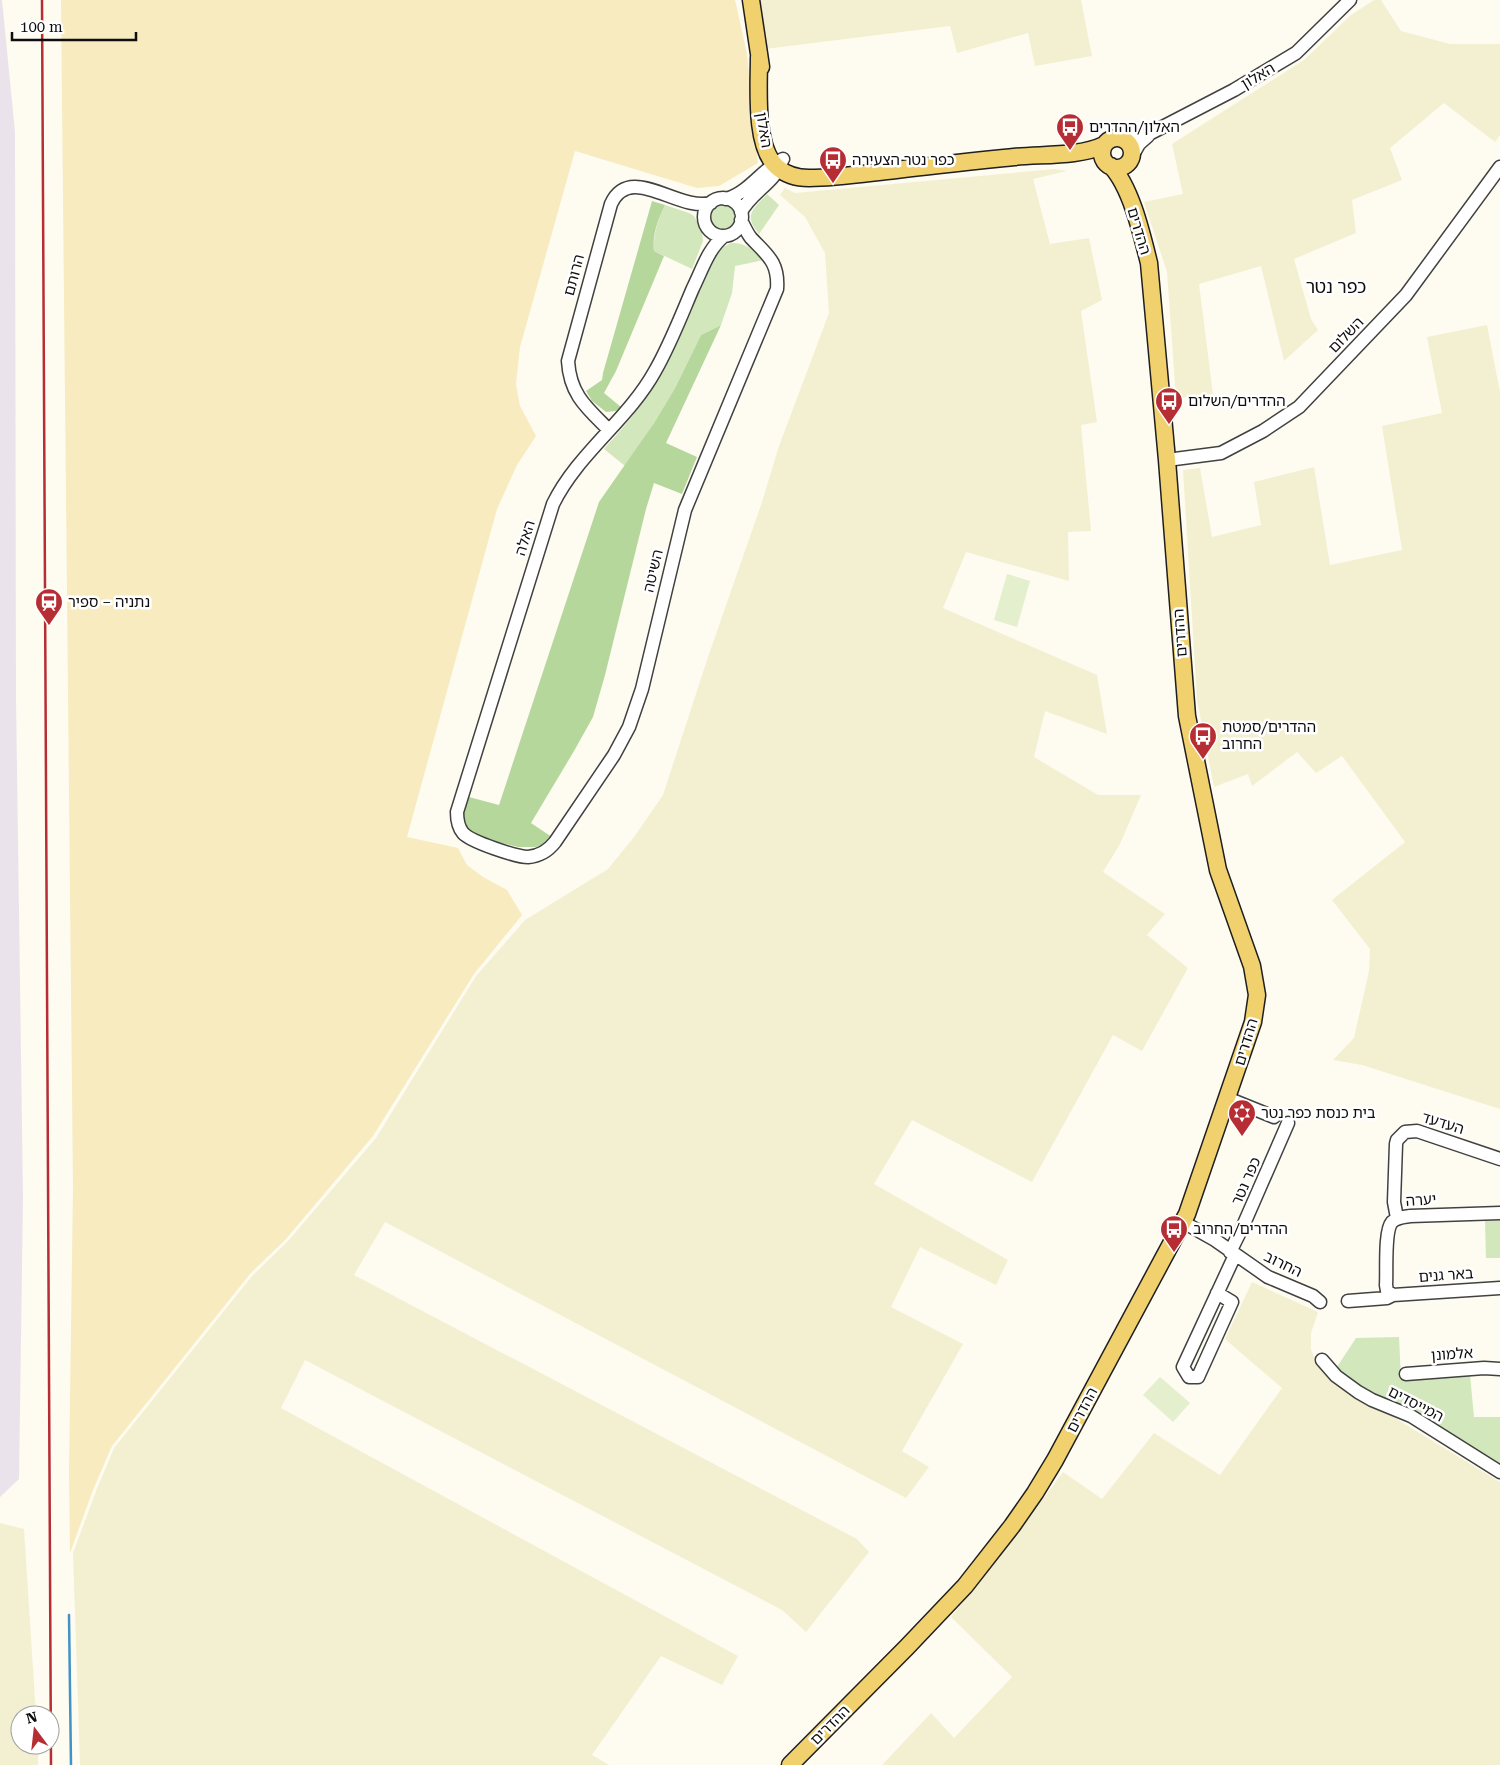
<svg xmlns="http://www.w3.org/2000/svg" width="1500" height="1765" font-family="'Roboto Serif','Noto Sans Hebrew',serif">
<rect width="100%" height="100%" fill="#fefbf1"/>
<path fill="#ebe3ec" d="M0 0H2L15 132 16 697 23 1197 19 1479 0 1497Z"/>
<path fill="#f3f0d2" d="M757 0H1081L1092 56 1035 66 1028 33 957 53 950 26 765 49Z
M1374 0H1381L1401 31 1450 44H1500V135L1495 142 1444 103 1390 148 1402 180 1352 200 1356 233 1294 259 1311 319 1318 330 1284 361 1261 266 1199 284 1213 394 1176 398 1167 272 1144 202 1183 194 1172 144 1304 60 1351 15Z
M1055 169 1067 171 1033 179 1050 244 1089 238 1102 300 1081 311 1097 422 1081 425 1091 531 1068 532 1069 581 966 552 943 608 1097 675 1107 734 1045 711 1034 757 1098 795H1141L1120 844 1103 872 1165 914 1147 935 1188 968 1142 1051 1113 1035 1032 1182 912 1120 874 1184 1008 1260 996 1285 920 1247 891 1307 963 1344 902 1451 929 1467 906 1498 385 1222 354 1275 857 1539 869 1552 806 1632 782 1610 305 1360 281 1408 738 1656 722 1685 661 1656 592 1755 609 1765H80L73 1553 96 1491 114 1448 252 1276 288 1241 376 1138 476 976 525 920 608 869 634 837 663 795 708 657 762 502 779 446 829 313 825 253 805 217 780 195 785 188 795 193Z
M1487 325 1500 392V1109L1362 1065 1333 1060 1354 1038 1369 971 1370 949 1332 900 1405 842 1342 756 1316 773 1297 752 1252 786 1248 774 1214 787 1197 700 1183 470 1200 468 1212 537 1261 525 1254 482 1314 467 1330 565 1402 550 1382 426 1442 413 1427 337Z
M1252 1282 1318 1312 1311 1333V1349L1318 1366 1339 1384 1500 1482V1765H882L931 1713 954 1738 1012 1677 951 1617 1017 1534 1063 1472 1102 1499 1154 1433 1220 1475 1282 1388 1225 1339Z
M0 1523 24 1529 36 1715H20V1745H38V1765H0Z"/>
<path fill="#d2e7bc" d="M767 194 779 205 759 234C743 215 753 209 767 194Z
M711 217a12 12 0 1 1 24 0a12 12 0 1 1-24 0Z
M665 205 689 213 694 216 702 231 703 241 692 269 654 251C653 234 658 220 665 205Z
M731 243C745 242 755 251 764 260L735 266 732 293 721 325 701 335 675 388 654 423 625 466 604 449C619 432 635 415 647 395 675 348 694 298 719 249Z
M1500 1220V1258H1486L1485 1221Z
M1399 1337 1401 1379 1470 1375 1474 1417H1500V1466L1356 1385 1337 1367 1356 1338Z"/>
<path fill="#b6d79c" d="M652 201 665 205C658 220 652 234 654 251L664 256 616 371 604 393 621 407 616 411 606 412 592 401 586 391 602 380 603 373Z
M721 325 666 443 697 457 682 494 654 483 646 509 605 675 593 717 574 751 531 823 552 837 546 844 536 847H518L473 836 463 828 462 818 469 797 499 805 599 502 654 423 675 388 701 335Z"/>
<path fill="#f7ebbf" d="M61 0H735L747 54 758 163 719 186 697 188 575 151 520 347 516 384 520 406 536 436 517 465 497 509 407 837 458 848 467 865 483 877 507 890 522 915 474 974 373 1136 286 1239 250 1274 112 1446 93 1490 70 1553 69 1472 73 1188Z"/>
<path fill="#e3efcd" d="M1007 574 1030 581 1017 627 994 620Z
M1160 1377 1190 1403 1173 1422 1143 1395Z"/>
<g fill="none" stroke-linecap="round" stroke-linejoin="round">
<path stroke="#4392c6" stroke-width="2.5" d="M69 1615 71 1765"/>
<g stroke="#414141" stroke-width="15">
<path id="minor" d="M1124 139 1137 138 1151 133 1234 90 1296 53 1350 0
M1131 158 1139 144 1148 136
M704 217a19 19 0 1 1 38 0a19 19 0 1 1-38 0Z
M726 199C749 193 762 169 783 159
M741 212C751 192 775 183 782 161
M724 236C708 249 702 270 693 288 681 316 670 345 655 371 628 420 578 453 553 504L457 812C457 819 458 827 463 833 471 842 517 857 528 857 540 856 548 851 555 842L614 755 629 727 642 689 685 510 777 289C779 262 767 255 751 238 747 233 744 226 741 220
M609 430C587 408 570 395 568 361L611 204C630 162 678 212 711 203
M1167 460 1221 453 1263 431 1299 407 1406 295 1500 167
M1227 1098 1274 1117
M1397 1218 1394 1202 1396 1144 1397 1140 1405 1132 1417 1131 1500 1159
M1183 1222 1215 1240 1268 1277 1313 1296 1320 1302
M1230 1252 1243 1226 1288 1123
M1217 1293 1232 1302 1198 1377H1189L1183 1367 1235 1255
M1393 1295 1387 1291 1386 1285C1387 1272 1384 1231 1392 1222 1397 1217 1404 1217 1410 1216L1500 1213
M1348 1301 1387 1298 1393 1295 1500 1288
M1322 1360 1336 1376 1358 1392 1372 1400 1411 1416 1500 1472
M1406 1374 1484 1368 1500 1369"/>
</g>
<g stroke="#1f1f1f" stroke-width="19">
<path id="major" d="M751 0 761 67
M759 57C759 87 754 147 777 167 786 175 798 178 809 178 838 178 868 173 896 170 935 165 975 161 1014 157 1041 154 1079 157 1104 145
M1102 153a15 15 0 1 1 30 0a15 15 0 1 1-30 0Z
M790 1765 907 1647 965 1586 1012 1526 1035 1493 1055 1460 1187 1214 1253 1022 1257 995 1252 966 1218 870 1187 716 1167 460 1149 263C1142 235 1131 187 1111 166"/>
</g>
<use href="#minor" stroke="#fff" stroke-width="12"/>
<use href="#major" stroke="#f1d16e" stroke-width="16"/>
<path stroke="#b72d34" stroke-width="2.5" d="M42 0 51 1765"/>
</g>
<defs>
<g id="bus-pin" transform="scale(1.4375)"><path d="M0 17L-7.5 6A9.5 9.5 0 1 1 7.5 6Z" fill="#b72d34" stroke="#fff"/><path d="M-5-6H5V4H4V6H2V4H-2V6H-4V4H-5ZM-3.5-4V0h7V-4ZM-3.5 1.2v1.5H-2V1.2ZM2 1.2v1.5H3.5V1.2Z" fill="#fff"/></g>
<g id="station-pin" transform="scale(1.4375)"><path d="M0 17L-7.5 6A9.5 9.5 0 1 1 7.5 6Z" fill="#b72d34" stroke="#fff"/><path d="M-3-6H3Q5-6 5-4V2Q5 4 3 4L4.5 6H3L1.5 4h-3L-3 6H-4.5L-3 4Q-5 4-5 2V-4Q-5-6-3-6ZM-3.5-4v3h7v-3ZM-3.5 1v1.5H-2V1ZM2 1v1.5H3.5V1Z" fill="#fff"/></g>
<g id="synagogue-pin" transform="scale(1.4375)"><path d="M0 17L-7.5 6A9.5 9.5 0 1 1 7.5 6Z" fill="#b72d34" stroke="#fff"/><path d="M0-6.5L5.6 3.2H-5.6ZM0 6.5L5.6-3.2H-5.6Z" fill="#fff"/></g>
</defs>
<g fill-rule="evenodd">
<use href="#bus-pin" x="1070" y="127"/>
<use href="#bus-pin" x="833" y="160"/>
<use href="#bus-pin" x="1169" y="401"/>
<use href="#station-pin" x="49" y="602"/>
<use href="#bus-pin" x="1203" y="736"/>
<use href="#synagogue-pin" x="1242" y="1113"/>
<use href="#bus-pin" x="1174" y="1229"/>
</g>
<g text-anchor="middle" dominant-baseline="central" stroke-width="5" stroke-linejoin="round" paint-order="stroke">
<g font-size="15" fill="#0e0e0e" stroke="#fff">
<text transform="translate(1258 76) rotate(-31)">האלון</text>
<text transform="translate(764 130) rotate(81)">האלון</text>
<text transform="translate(1139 231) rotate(73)">ההדרים</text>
<text transform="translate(574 275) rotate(-75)">הרותם</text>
<text transform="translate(1346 335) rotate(-46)">השלום</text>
<text transform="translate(525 538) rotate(-73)">האלה</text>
<text transform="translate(653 571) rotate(-77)">השיטה</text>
<text transform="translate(1180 633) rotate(-94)">ההדרים</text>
<text transform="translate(1246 1042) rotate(-73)">ההדרים</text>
<text transform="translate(1443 1123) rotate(17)">העדעד</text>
<text transform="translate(1246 1181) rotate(-66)">כפר נטר</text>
<text transform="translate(1421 1200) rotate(-4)">יערה</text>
<text transform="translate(1283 1264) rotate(26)">החרוב</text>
<text transform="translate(1446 1275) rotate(-4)">באר גנים</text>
<text transform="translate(1452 1354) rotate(-4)">אלמונן</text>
<text transform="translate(1416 1404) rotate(27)">המייסדים</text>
<text transform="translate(1082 1410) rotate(-62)">ההדרים</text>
<text transform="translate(830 1725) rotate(-45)">ההדרים</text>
</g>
<g font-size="15" fill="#0e0e0e" stroke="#fff" text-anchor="start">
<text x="1089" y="127">האלון/ההדרים</text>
<text x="852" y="160">כפר נטר הצעירה</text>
<text x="1188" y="401">ההדרים/השלום</text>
<text x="68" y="602">נתניה – ספיר</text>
<text x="1222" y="727">ההדרים/סמטת<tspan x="1222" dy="17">החרוב</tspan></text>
<text x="1261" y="1113">בית כנסת כפר נטר</text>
<text x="1193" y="1229">ההדרים/החרוב</text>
</g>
<g font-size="18" fill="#0e0e0e" stroke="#fff">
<text x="1336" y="286">כפר נטר</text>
</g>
</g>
<g transform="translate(35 1730) rotate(345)"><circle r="24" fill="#ffffff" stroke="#9f9f9f"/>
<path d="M0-4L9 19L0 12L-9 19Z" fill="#b72d34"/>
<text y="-8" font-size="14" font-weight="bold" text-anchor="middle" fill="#0e0e0e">N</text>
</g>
<path d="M12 32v8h124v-8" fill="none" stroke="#0e0e0e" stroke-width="2.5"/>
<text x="20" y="32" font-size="15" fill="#0e0e0e" stroke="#ffffff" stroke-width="4" paint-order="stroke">100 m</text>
</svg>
